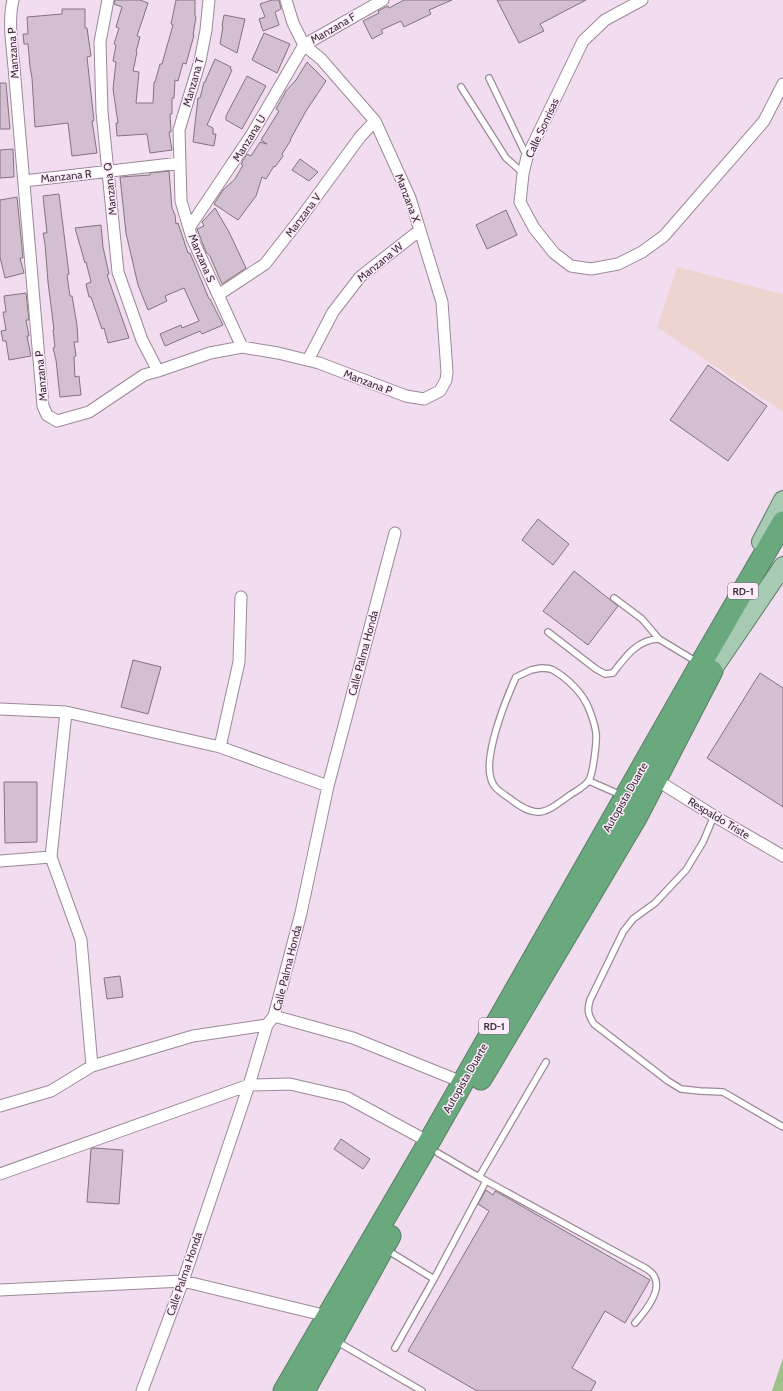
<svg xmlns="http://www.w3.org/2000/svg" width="783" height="1391" font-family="Cabin,sans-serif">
<rect width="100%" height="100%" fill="#f1ddef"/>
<path fill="#eed4d1" d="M677 267 783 294V412L657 327Z"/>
<path fill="#9dc188" d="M783 1358V1391H772Z"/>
<path fill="#d2bfcf" stroke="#847282" d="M115 0H140L148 3 137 36 140 37 136 52H137L133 71 139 72 136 103H153L154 82H155L160 64H162L167 46 173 25 171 24 176 0H195V16L196 17 193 35H194L186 64 183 63 178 81 175 80 174 98H172V114H170L171 132H169L172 150 150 153 147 134 117 136 116 123H118L113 89 116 62 113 61 116 45 114 44 119 28 116 27 122 7 114 4Z
M272 0H279L281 9 275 12 279 25 263 31 259 19 265 17 260 4Z
M404 0H452L429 10 431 14 404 27 401 21 381 30 383 33 372 39 363 21 379 13 378 11 388 6 389 8Z
M497 0H586L540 24 544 31 519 43Z
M62 9H85V28H87L91 56 87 57 94 121H92L97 153 72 156 68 123 35 127 32 78 30 67 28 44H24L23 34H28L27 17 62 14Z
M224 15 245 19 237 53 220 44 223 26H222Z
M264 33 290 44 277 73 252 60Z
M215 59 231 67 230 69 232 70 207 125 213 128V134H216L214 146 193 142 198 98H200L204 82H205Z
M307 62 326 81 306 111 290 140H291L282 154 283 156 275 167 274 166 266 179 262 177 256 196 238 220 214 204 223 190 235 179 243 165 241 164 247 154 251 156 260 142 267 144 261 140 279 111 276 109 285 93V92L296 80Z
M247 76 266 86 242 129 226 120V116Z
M0 83H6L10 129H0Z
M13 149 14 177 0 178V150Z
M300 159 318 172 309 181 292 170Z
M169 171 172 208 175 215 176 224 178 223 188 253H190L209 299H210L223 325 202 334 200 331 165 346 160 334 181 325 182 328 199 321 184 288 165 296 167 301 148 310 138 285 126 233 120 177 150 175V173Z
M59 194 69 274 67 275 70 296H72L77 325 78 342H74L76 356 74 357 75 377 79 376 81 395 60 397 56 360 53 348 55 347 53 330H54L48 282 45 244 43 233H47L43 196Z
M17 197 23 258H20L24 273 5 278 0 257V200Z
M215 208 229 232 246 268 222 284 210 256 206 252 197 229 204 226 202 222Z
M506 210 517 235 487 249 476 225Z
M101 225 103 247 109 274 107 275 129 338 108 343 104 328 102 329 91 297H89L86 284 91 282 86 262 85 263 75 228Z
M26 293 29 320H26L29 336H27L31 356 9 360 6 341H3L1 331 6 330 3 312H6L4 296Z
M708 365 767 406 728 461 670 420Z
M538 519 569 544 553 565 522 540Z
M574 571 618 606 588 645 543 611Z
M133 660 161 667 148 714 121 707Z
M760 673 783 688V807L707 758Z
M4 782H37V842L5 843Z
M120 976 123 997 107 999 104 978Z
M341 1139 370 1159 363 1169 334 1149Z
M94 1148 123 1150 119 1204 87 1202 91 1149Z
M486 1190 493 1195 495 1191 499 1193 650 1280 625 1323 605 1311 572 1368 596 1382 591 1391H477L408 1351 489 1211 478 1204Z"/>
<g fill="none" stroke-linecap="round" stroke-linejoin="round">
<g stroke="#9b8999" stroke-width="8">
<path id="service" d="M489 78 527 157
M461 87 506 158 523 173
M614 598 642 619 659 639 697 662
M548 632 596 669 605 674 613 673C625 657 638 639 659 639
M541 668C544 668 549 668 553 670 567 678 583 693 589 709 592 717 595 724 596 733 597 741 593 774 589 780 586 786 576 791 570 795 544 814 537 820 509 798 502 793 493 788 491 779 483 756 506 699 516 677L531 670Z
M589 781 621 795
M714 816 703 842 686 870 655 903 633 919 623 932 590 1000C587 1010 588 1015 594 1024L668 1081 681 1089 700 1091 723 1092 783 1127
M438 1153 479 1177 647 1269C649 1271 653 1273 654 1276 663 1290 644 1313 635 1323
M479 1177 546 1062
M387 1250 434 1279 395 1348
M434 1279 486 1181
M336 1341 422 1391"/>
</g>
<g stroke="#9b8999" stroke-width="13">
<path id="minor" d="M13 0C8 21 12 46 14 67L43 406 47 415 57 421 89 412 144 375 158 371 210 353 242 347 278 353 319 363 406 396 424 399 440 391 446 380 447 372 442 302 410 198 375 121 321 59 304 45 293 23 286 0
M108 0 100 42 102 112 118 272 142 340 158 371
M209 0 206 30 200 61 179 130 181 201 192 238 242 347
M642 0 605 20 583 41 527 157 523 174 520 202 534 228 554 253 571 266 591 269 618 264 642 252 664 236 764 121 783 84
M304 45 383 0
M24 181 180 163
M189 228 252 134 304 45
M218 295 265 264 297 223 360 137 375 121
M308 360 333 312 360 277 420 230
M0 709 66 712 220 747 328 786
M66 712 51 857 81 940 92 1066
M220 747 239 662 241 597
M655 779 714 816 783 856
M0 861 51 857
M274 1016 353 1038 462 1082
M0 1106 51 1091 92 1066 193 1036 267 1025
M0 1174 249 1085 290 1084 346 1097 429 1142
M0 1290 183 1281 327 1316
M142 1391 183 1281 249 1085 267 1025 274 1016 301 913 328 786 395 533"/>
</g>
<g stroke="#597f66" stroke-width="20">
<path id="primary" d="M761 542 783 500
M715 666 783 566"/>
</g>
<g stroke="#597f66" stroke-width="23">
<path id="motorway" d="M481 1079 636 818 712 671
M284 1391 429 1142 703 660 783 522
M304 1391 390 1236"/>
</g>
<use href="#service" stroke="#fff" stroke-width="5.5"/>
<use href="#minor" stroke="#fff" stroke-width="11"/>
<use href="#primary" stroke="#a6cbb2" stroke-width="18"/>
<use href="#motorway" stroke="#6aa97e" stroke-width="21"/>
</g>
<g text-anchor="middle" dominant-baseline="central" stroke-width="3" stroke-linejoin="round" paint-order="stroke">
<g fill="#ffebfc" stroke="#756a74" stroke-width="1">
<rect x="728" y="583" width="30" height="16" rx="3"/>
<rect x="479" y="1018" width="30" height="16" rx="3"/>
</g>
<g font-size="10" font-weight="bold" fill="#3a3239">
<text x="743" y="591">RD-1</text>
<text x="494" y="1026">RD-1</text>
</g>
<g font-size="11" fill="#3a3239" stroke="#ffebfc">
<text transform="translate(333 28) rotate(-30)">Manzana F</text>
<text transform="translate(13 53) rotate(-94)">Manzana P</text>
<text transform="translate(193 82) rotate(-74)">Manzana T</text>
<text transform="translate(542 128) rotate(-65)">Calle Sonrisas</text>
<text transform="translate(249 138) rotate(-58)">Manzana U</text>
<text transform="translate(66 176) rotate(-6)">Manzana R</text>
<text transform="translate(110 189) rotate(-96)">Manzana Q</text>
<text transform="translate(408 198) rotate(69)">Manzana X</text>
<text transform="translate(303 215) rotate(-53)">Manzana V</text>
<text transform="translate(202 258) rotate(67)">Manzana S</text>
<text transform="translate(380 262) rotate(-39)">Manzana W</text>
<text transform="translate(41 376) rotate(-95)">Manzana P</text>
<text transform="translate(368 382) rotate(21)">Manzana P</text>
<text transform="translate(363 653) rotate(-75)">Calle Palma Honda</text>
<text transform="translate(625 797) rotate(-60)">Autopista Duarte</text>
<text transform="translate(719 818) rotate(31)">Respaldo Triste</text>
<text transform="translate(287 968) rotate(-76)">Calle Palma Honda</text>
<text transform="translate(465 1078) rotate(-60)">Autopista Duarte</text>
<text transform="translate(184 1274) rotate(-71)">Calle Palma Honda</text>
</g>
</g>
</svg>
